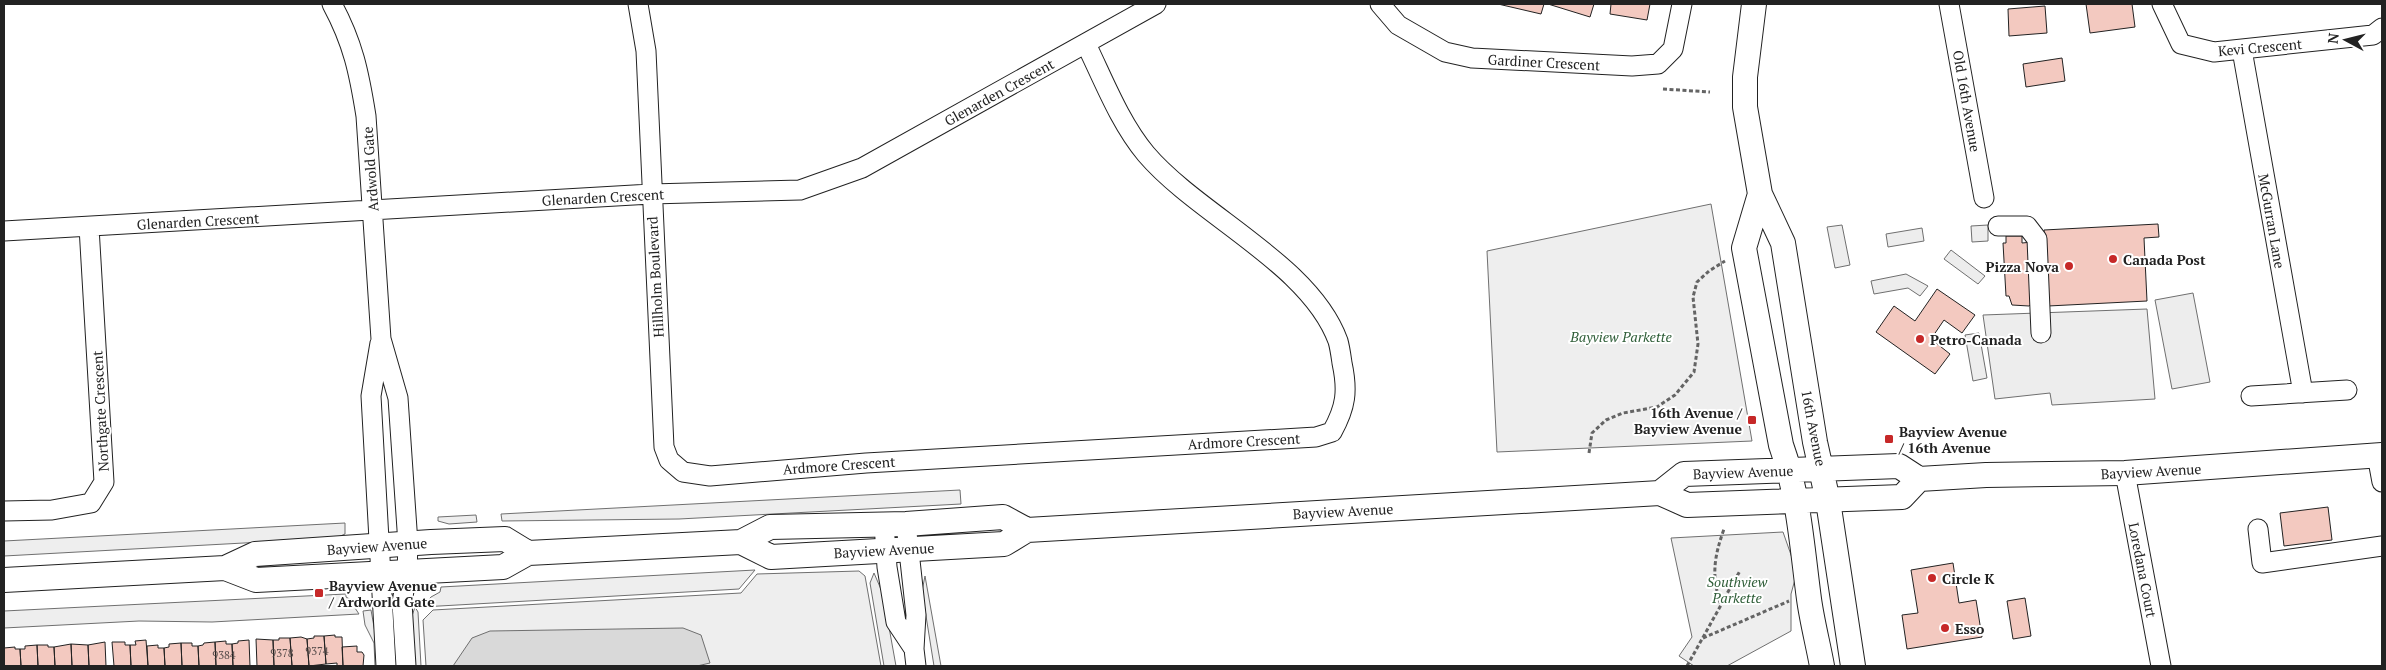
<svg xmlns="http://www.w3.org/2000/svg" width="2386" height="670" font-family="'PT Serif',serif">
<rect width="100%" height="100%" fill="#fff"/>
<path fill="#eee" stroke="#6f6f6f" d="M1711 204 1752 441 1497 452 1487 251Z
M960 490 961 504 679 519 502 521 501 514Z
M476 515 477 522 449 524 438 521V517Z
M345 523V534L336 538 4 556V541Z
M1783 532 1797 572 1791 594V631L1727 666H1694L1679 656 1692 637 1671 538Z
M755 570 739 589 422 607 431 597 440 592 441 587Z
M859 571 865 576 881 666H426L423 620 433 610 741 593 757 574Z
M874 573 883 594 896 666H884L870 583Z
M925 576 941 666H934L922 591Z
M346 594V597L355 602 353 605 359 614 212 622 139 621 4 628V611Z
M415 607 418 612 421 666H414L412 616Z
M371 610 381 666H375L374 643 365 625 363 611Z"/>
<path fill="#ededed" stroke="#6f6f6f" d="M1842 225 1850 265 1835 268 1827 227Z
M1988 225V241L1972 242 1971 226Z
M1922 228 1924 241 1888 247 1886 234Z
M1951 250 1985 276 1978 284 1944 259Z
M1906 274 1928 286 1920 296 1908 288 1874 294 1871 281Z
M2193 293 2210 382 2172 389 2155 300Z
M2147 309 2155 399 2052 405 2050 393 1995 399 1983 315Z
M1979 333 1987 378 1973 381 1965 335Z"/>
<path fill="#d9d9d9" stroke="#6f6f6f" d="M683 628 701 635 710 663 697 666H453L472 638 490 631Z"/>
<path fill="#f3c9c0" stroke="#222" d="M1498 4H1544L1541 14Z
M1548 4H1594L1590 17Z
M1611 4H1650L1647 20 1610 14Z
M2086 4H2132L2135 27 2090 33Z
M2045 6 2047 33 2009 36 2008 9Z
M2062 58 2065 81 2026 87 2023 64Z
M2158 224 2159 237 2144 238 2147 301 2048 306 2044 230Z
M2006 236H2022V243L2033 242V303L2029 306 2012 305 2009 296H2006L2003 243H2006Z
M1937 289 1975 315 1962 333 1944 320 1931 339 1950 354 1935 374 1876 332 1894 306 1915 321Z
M2328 507 2332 540 2284 546 2280 513Z
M1953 563 1959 603 1976 600 1982 637 1907 649 1902 615 1918 613 1911 570Z
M2025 598 2031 636 2013 639 2007 601Z
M335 635V637H342L343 666H337V663L326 664 324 636Z
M314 636H324L326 664 309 666 307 639 314 638Z
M301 637 307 639 309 666H292L290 638Z
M279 638H290L292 666H274L273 640H279Z
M256 639 273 640 274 666H257Z
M146 640 148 666H131L130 645H136L135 641Z
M249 640 250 666H233L232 644 238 643V641Z
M226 641V644H232L233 666H216L215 642Z
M105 642 106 666H89L88 645Z
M112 642H125V645H130L131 666H114Z
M215 642 216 666H199L198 646 203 645 204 643Z
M181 643 182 666H165L164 648 169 647V644Z
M181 643H192V646H198L199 666H182Z
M71 644 72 666H55L54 647Z
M71 644 88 645 89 666H72Z
M37 645H48V647H54L55 666H38Z
M37 645 38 666H21L20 649H25V646Z
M158 645V648H164L165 666H148L147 646Z
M357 646V652H362L364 655 363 666H343L342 647Z
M15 647V649H20L21 666H4V648Z"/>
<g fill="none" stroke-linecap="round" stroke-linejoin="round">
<g stroke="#222" stroke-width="21">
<path id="minor" d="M332 4C353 43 359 72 366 116L381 339 398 398 408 544 407 572 402 603 406 666
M638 4 646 51 664 447 669 460 683 472 710 476 866 463 1316 437 1332 432C1346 407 1348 391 1342 363 1341 356 1340 348 1338 341 1310 264 1199 216 1146 154 1120 123 1104 81 1086 44
M1380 4 1398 25 1445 52 1472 58 1632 66 1658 64 1673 49 1682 4
M1949 4 1984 198
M2162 4 2181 44 2214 52 2373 35 2382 28
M2242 50 2303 393
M1998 226H2027L2037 239 2041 333
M4 231 651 194 800 190 862 168 1156 4
M380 343 371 396 386 666
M2251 396 2347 390
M2377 455 2382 482
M2125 473 2161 666
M4 511 52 510 91 503 104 482 89 227
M884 524 887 567 896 622 914 649
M906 524 916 615 914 649 916 666
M2258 529 2262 563 2382 546"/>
</g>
<g stroke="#222" stroke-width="26">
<path id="major" d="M1754 4 1745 77V107L1760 194 1783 243 1815 442 1828 501 1853 666
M1760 194 1744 248 1781 445C1799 495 1802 547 1809 599 1812 621 1818 644 1822 666
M1660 493 1684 474 1899 466 1919 479 1986 475 2125 473 2382 455
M741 542 771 557 1004 544 1027 530 1660 493 1687 505 1902 497 1919 479
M225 568 256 580 503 567 528 553 741 542 770 527 906 524 1003 517 1027 530
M4 580 225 568 255 554 431 542 505 539 528 553"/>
</g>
<path stroke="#646464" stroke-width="3" stroke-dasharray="4 2.5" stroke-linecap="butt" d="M1663 89 1710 92
M1589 453 1592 433 1606 420 1623 413 1657 407 1675 395 1694 372 1698 344 1693 297 1697 282 1709 271 1725 261
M1721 604 1740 571
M1703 638 1789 601
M1687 666 1721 605C1711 576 1714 557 1724 529"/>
<use href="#minor" stroke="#fff" stroke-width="19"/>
<use href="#major" stroke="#fff" stroke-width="24"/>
</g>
<g fill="#c62828" stroke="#fff" stroke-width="2">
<circle cx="2113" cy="259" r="5"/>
<circle cx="2069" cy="266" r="5"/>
<circle cx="1920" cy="339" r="5"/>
<rect x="1747" y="415" width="10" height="10" rx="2.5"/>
<rect x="1884" y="434" width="10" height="10" rx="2.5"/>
<circle cx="1932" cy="578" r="5"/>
<rect x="314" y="588" width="10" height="10" rx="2.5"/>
<circle cx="1945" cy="628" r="5"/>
</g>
<g text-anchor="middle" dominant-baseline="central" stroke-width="4" stroke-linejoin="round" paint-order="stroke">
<g font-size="11" fill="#564c4a">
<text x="317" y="651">9374</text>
<text x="282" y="653">9378</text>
<text x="224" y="655">9384</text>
</g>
<g font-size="14" fill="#222" stroke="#fff">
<text transform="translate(2260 47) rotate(-5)">Kevi Crescent</text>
<text transform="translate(1544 62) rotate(3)">Gardiner Crescent</text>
<text transform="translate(999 92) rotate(-29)">Glenarden Crescent</text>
<text transform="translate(1967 101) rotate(80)">Old 16th Avenue</text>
<text transform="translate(370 169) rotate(-94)">Ardwold Gate</text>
<text transform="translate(603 197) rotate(-3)">Glenarden Crescent</text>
<text transform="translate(198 221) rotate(-3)">Glenarden Crescent</text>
<text transform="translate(2272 221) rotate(80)">McGurran Lane</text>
<text transform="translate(655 277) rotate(-93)">Hillholm Boulevard</text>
<text transform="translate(100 411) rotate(-93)">Northgate Crescent</text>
<text transform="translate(1814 428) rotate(79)">16th Avenue</text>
<text transform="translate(1244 441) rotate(-3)">Ardmore Crescent</text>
<text transform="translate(839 465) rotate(-4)">Ardmore Crescent</text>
<text transform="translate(2151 471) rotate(-3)">Bayview Avenue</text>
<text transform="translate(1743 472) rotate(-2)">Bayview Avenue</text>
<text transform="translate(1343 511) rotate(-3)">Bayview Avenue</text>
<text transform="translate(377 546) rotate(-4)">Bayview Avenue</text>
<text transform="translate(884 550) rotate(-3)">Bayview Avenue</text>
<text transform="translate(2143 570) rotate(79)">Loredana Court</text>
</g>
<g font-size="14" font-weight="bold" fill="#222" stroke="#fff" text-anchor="start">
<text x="2123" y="259">Canada Post</text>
<text x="2059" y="266" text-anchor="end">Pizza Nova</text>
<text x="1930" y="339">Petro-Canada</text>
<text x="1742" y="412" text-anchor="end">16th Avenue /<tspan x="1742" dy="16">Bayview Avenue</tspan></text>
<text x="1899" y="431">Bayview Avenue<tspan x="1899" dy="16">/ 16th Avenue</tspan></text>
<text x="1942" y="578">Circle K</text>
<text x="329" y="585">Bayview Avenue<tspan x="329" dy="16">/ Ardworld Gate</tspan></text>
<text x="1955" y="628">Esso</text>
</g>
<g font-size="14" font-style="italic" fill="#2f5e38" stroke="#fff">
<text x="1621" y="336">Bayview Parkette</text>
<text x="1737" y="581">Southview<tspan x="1737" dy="16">Parkette</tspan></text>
</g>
</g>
<rect width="2386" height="670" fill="none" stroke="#222222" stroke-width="10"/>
<g transform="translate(2346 40) rotate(277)" stroke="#ffffff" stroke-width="4" paint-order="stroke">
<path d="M0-4L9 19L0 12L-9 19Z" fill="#222222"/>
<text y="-8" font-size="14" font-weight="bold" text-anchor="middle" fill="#222222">N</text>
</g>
</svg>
